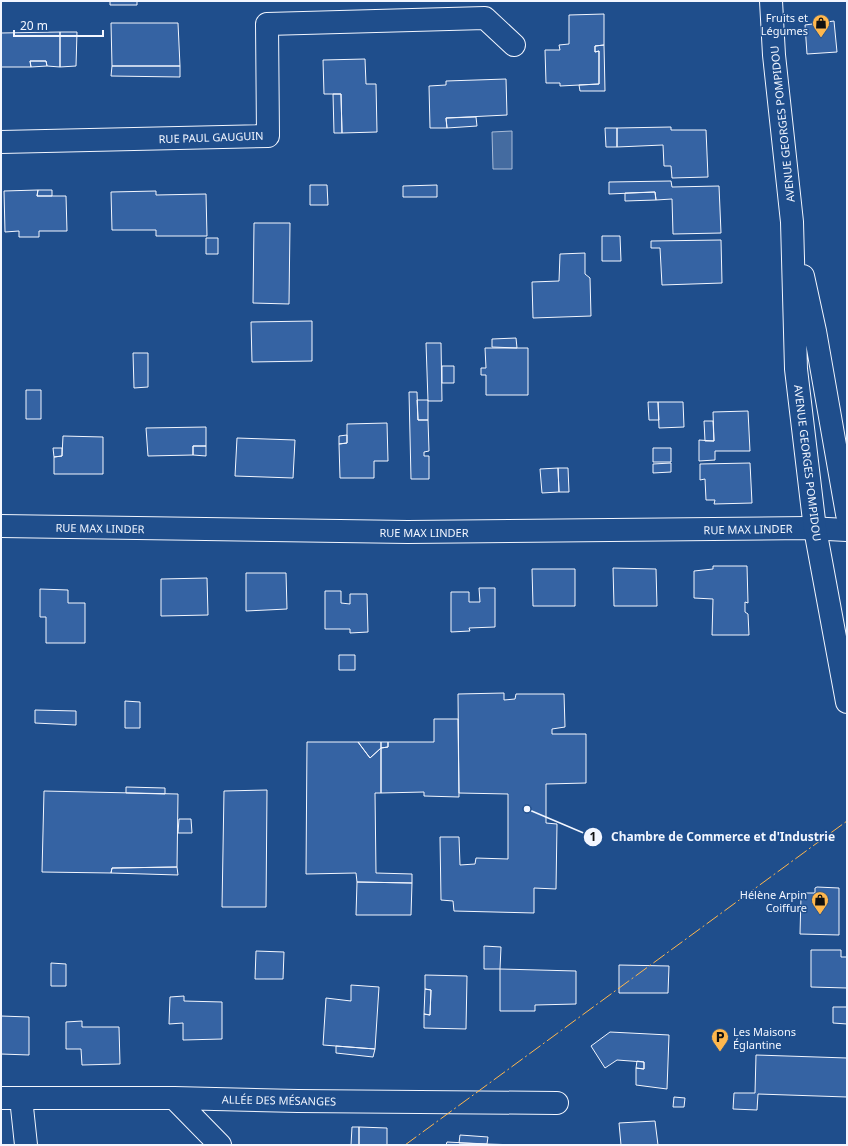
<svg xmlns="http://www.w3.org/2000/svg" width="848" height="1146" font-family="'Noto Sans',sans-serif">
<rect width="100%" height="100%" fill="#1f4e8c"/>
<path fill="#446ba0" stroke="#a8bbd7" d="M512 131V169H493L492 132Z"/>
<path fill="#3563a3" stroke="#f2f6ff" d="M110 1H137V5H110Z
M604 14V45L595 46V52L599 51V84L560 86V83H546L545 50H560L559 45 569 44V15Z
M834 21 837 52 807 54 805 25Z
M111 23H178L180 66H112Z
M60 32H77L76 66 60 67Z
M60 32V67L47 66 46 61H30L31 67H1V33Z
M604 45 605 91H580L579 85 599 84V51L595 52V46Z
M365 59 366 84H376L377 132 342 133 341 94H324L323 60Z
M30 61H46L47 66 31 67Z
M112 66H180V77L111 76Z
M506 79 507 115 446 118 447 128H430L429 86 446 85V81Z
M333 94H341L342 133H334Z
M476 117 477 126 447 128 446 118Z
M671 127V130H706L708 177 672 178 671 166H664L663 145 617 147V128Z
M605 128H617V147H606Z
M671 181 672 187 719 186 721 233 673 234 672 199 656 200 655 192 609 194V182Z
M310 185H327L328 205H310Z
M437 185V197H403V186Z
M38 190 37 196H66L67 231H39V237H19V231L5 232 4 191Z
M38 190H52V196H37Z
M156 191V195L206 194 207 236H156V230H112L111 192Z
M655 192 656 200 625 201V193Z
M254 223H290L289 304 253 303Z
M602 236H620L621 261H602Z
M206 238H218V254H206Z
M721 240 722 283 662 285 660 248H651V241Z
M585 253V274L590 278 591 316 533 318 532 282 559 281 560 254Z
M312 321V361L252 362 251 322Z
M516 338 517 348 492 347V339Z
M426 343H441L442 401H428Z
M485 348H528V395H486V375H481V368H486Z
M133 353H148V387L134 388Z
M442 366H454V383H442Z
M26 390H41V419H26Z
M409 392H417L418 420H428L429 451 424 452V456H429V479H411Z
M417 400H428V420H418Z
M648 402H658L659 420H649Z
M658 402H683L684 427 659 428Z
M748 411 750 451H715V460L699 461V440L714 441 713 412Z
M704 421H713L714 441H705Z
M387 423 388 461H374V478H340L339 444 347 443V424Z
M206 427V446H193V455L148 456 146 428Z
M347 435V443L339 444V436Z
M63 436 103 437V474H54V457L62 456Z
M237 438 295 440 293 478 235 476Z
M193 446H206V456L193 455Z
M53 448H62V456L54 457Z
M653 448H671V462H653Z
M671 463V472L653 473V464Z
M750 463 752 503 714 504 715 500H706L705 479 700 480V464Z
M558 468 559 492 542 493 540 469Z
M558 468H568L569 492H559Z
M713 566H747L748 603 745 602V612L748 614 749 635H712L713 599 694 598V571L713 569Z
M613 568 656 569 657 606H614Z
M532 569H575V606H533Z
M246 573H286L287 609 246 611Z
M207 578 208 615 161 616V579Z
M479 588H495V627L469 628 470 631 451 632V592H469V602H480Z
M40 589 68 590V603H85V643H46V617H40Z
M325 591H341V603L350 604V594H367L368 632 350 633V629H325Z
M339 655H355V670H339Z
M504 693V700L515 699 516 694H564L565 727 552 729V734H586V783L546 784V823L557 824 556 889 534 888V913L454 911 453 901 441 900 440 837H459L460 865 475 864 476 858 508 859V794L459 793 458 694Z
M125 701 140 702V728H125Z
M35 710 76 711V725L35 723Z
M434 719H458L459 797 424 796V792L381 793V748L388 747V742H434Z
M307 742H358L370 758 381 748V793H375L376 873 412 874V883L357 882 356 873 306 874Z
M358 742H381V748L370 758Z
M381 742H388V747L381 748Z
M126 787 165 788V794L126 793Z
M267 790 266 907H222L224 791Z
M44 791 178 794 177 867 112 868 111 873 42 872Z
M179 819H191L192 833H178Z
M177 867 178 875 111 873 112 868Z
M357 882 412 883 411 915H356Z
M817 887 839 888V935L800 934 801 896 806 893H815V888Z
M484 946 501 947 500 969H484Z
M811 950H841V957H847V988L811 987Z
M256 951 284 952 283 979H255Z
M51 963 66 964V986H51Z
M619 965 669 966 668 993H619Z
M500 969 576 971V1004L535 1005V1011H500Z
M425 975 467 976 466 1029 424 1028V1014L430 1015 431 990 425 989Z
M351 985 379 987 375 1049 323 1045 326 998 351 1001Z
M425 989 431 990 430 1015 424 1014Z
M184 996V1001L222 1002V1039L183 1040V1023L169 1024 170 997Z
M833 1007H847V1024L833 1023Z
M1 1016 29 1017V1055L1 1054Z
M82 1021V1027H119L120 1064 82 1065 81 1049H66V1022Z
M610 1032 669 1035 667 1089 636 1085V1068L644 1069V1062L617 1060 605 1068 591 1046Z
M336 1046 375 1049 373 1057 336 1053Z
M756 1055 847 1058V1097L758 1094 757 1110 733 1109 734 1093H755Z
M637 1061 644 1062V1069L636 1068Z
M674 1097 685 1098 684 1107H673Z
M655 1121 658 1145H621L619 1123Z
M352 1127H359V1145H351Z
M359 1127 387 1128V1145H359Z
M460 1135 488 1137 487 1144 459 1143Z
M447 1142 487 1144 518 1145H446Z"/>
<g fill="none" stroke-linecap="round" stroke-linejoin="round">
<g stroke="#f2f6ff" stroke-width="24">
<path id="minor" d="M1 142 268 136 267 24 485 18 514 45
M1 526 408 532 808 528 847 530
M1 1098H174L298 1101 557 1103
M21 1098 26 1145
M174 1098 220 1145"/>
</g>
<g stroke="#f2f6ff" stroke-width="24">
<path id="major" d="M771 1 774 55 792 222 796 369 815 529 847 702
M803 276 815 331 847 514"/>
</g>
<use href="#minor" stroke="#1f4e8c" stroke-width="22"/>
<use href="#major" stroke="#1f4e8c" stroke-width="22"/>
<path stroke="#ffb74d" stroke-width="1" stroke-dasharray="14 3 2 3" stroke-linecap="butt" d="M405 1145 847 821"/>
</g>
<defs>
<g id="shop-pin" transform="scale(0.9)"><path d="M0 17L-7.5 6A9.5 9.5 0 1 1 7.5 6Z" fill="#ffb74d" stroke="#1f4e8c"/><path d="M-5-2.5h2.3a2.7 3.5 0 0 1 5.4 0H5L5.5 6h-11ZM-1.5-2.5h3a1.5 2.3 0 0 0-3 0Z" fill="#111"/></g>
<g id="parking-pin" transform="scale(0.9)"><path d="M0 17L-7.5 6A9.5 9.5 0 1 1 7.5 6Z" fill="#ffb74d" stroke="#1f4e8c"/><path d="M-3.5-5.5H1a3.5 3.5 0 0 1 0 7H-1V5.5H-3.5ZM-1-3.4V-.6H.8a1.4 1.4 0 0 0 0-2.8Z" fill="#111"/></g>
</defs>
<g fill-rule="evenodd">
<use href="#shop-pin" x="821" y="23"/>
<use href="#shop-pin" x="820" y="900"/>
<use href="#parking-pin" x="720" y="1037"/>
</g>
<g text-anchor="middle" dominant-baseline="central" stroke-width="3" stroke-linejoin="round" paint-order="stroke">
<g font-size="11" fill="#f2f6ff" stroke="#1f4e8c" text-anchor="end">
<text x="808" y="17">Fruits et<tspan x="808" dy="13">Légumes</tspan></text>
<text x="807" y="894">Hélène Arpin<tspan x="807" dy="13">Coiffure</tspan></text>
<text x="733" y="1031" text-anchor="start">Les Maisons<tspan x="733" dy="13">Églantine</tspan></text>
</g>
<g font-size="11" fill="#f2f6ff" stroke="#1f4e8c">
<text transform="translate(782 124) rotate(-96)">AVENUE GEORGES POMPIDOU</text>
<text transform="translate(211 137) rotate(-2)">RUE PAUL GAUGUIN</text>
<text transform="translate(808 463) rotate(83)">AVENUE GEORGES POMPIDOU</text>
<text transform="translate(100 528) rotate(1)">RUE MAX LINDER</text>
<text transform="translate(748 529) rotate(-1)">RUE MAX LINDER</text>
<text x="424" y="532">RUE MAX LINDER</text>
<text transform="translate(279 1100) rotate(1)">ALLÉE DES MÉSANGES</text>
</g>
</g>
<path fill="none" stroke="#f2f6ff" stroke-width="1.5" d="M527 809L593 837"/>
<g fill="#f2f6ff" stroke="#1f4e8c" stroke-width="1.5">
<circle cx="527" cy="809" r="4"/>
<circle cx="593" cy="837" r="10"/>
</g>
<g font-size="12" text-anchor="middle" font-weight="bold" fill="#111">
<text x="593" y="841">1</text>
</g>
<g font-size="12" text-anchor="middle" font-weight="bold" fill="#f2f6ff" stroke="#1f4e8c" stroke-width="3" stroke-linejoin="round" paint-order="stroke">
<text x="723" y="841">Chambre de Commerce et d'Industrie</text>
</g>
<rect width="848" height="1146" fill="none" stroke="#f2f6ff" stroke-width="4"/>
<path d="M14 30v6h89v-6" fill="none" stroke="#f2f6ff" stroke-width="2"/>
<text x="20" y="30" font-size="12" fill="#f2f6ff" stroke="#1f4e8c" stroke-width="3" paint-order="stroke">20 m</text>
</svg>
